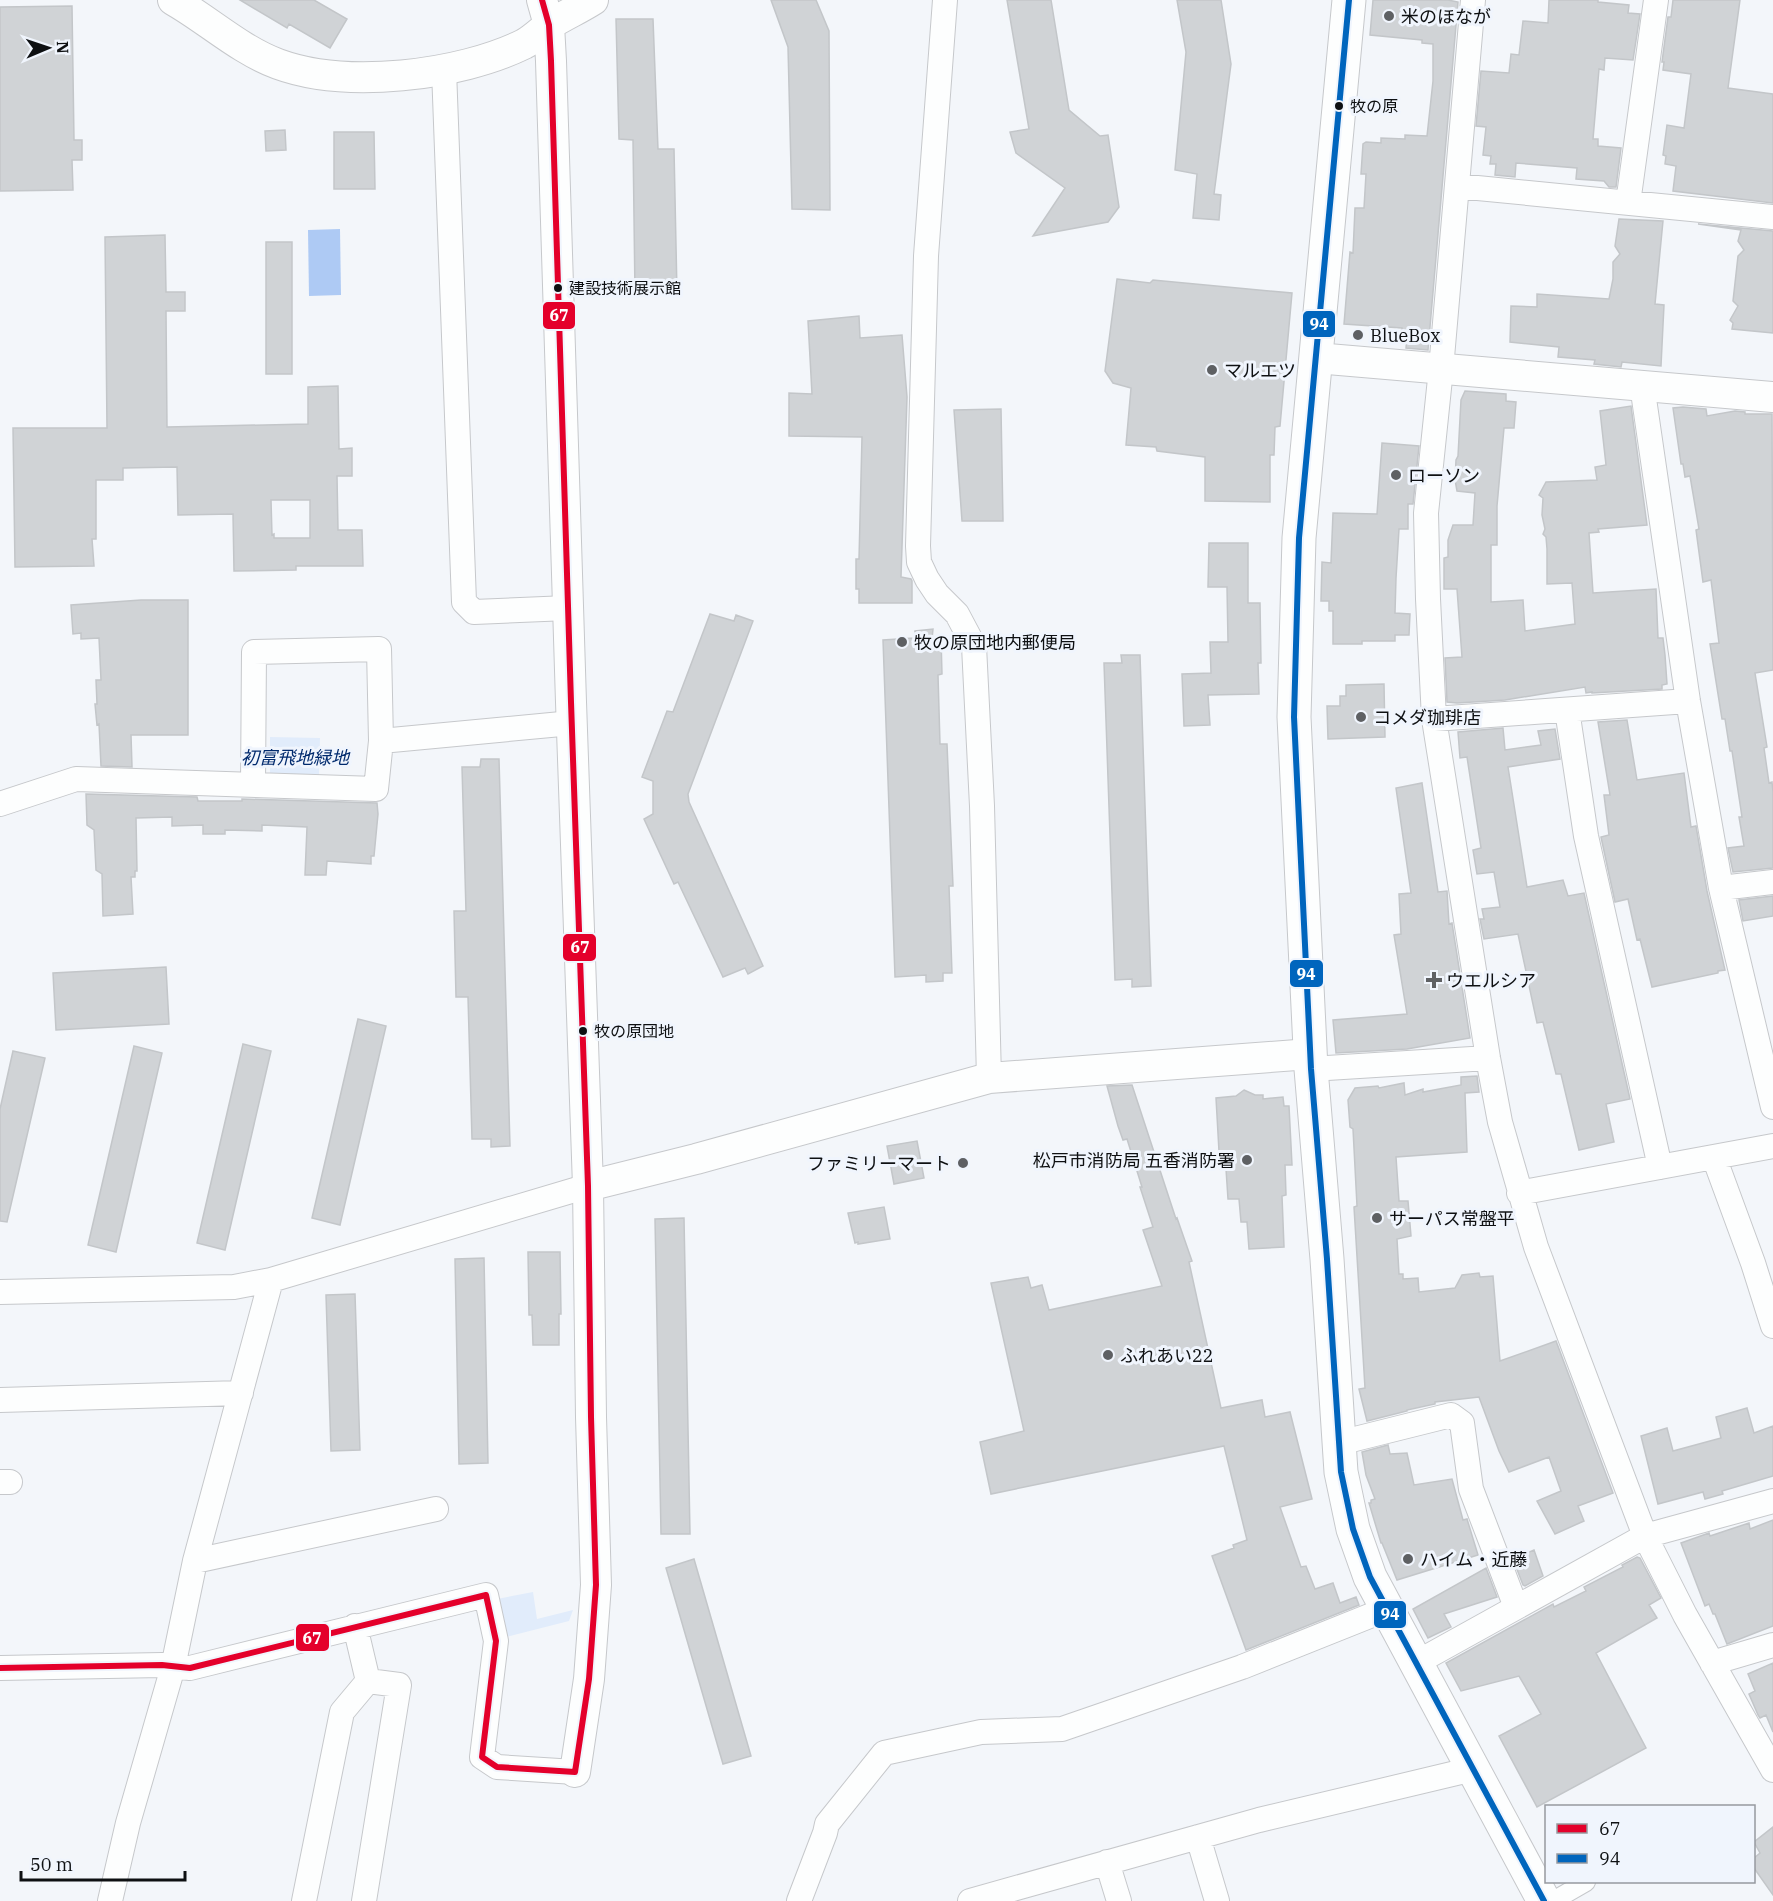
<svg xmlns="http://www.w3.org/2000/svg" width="1773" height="1901" font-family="'IBM Plex Serif','Noto Sans JP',serif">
<rect width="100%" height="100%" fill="#f3f6fa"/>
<path fill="#e1ecfb" d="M270 737 320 738 319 776 270 774Z
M533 1592 537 1619 573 1610 569 1621 506 1637 497 1599Z"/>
<path fill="#aecaf4" d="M340 229 341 295 309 296 308 230Z"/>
<path fill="#d0d3d6" stroke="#c3c6c9" stroke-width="1.5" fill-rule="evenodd" d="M240 0H314L347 19 330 48 289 24 287 28Z
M771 0H816L829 31 830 210 792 209 788 47Z
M1007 0H1051L1069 110 1100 136 1108 135 1119 207 1108 222 1033 236 1065 188 1016 153 1010 132 1029 129Z
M1177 0H1221L1231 64 1214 194 1221 195 1219 220 1193 218 1197 174 1175 170 1186 52Z
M1373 0H1448L1458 2 1428 350 1406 348 1407 337 1402 336V328L1344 324 1350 252 1353 253 1355 208H1364L1366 174H1361L1363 144 1366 142 1381 143V138L1405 139V135L1427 136 1433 81V44L1422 43V40L1370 35Z
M1549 0H1598V2L1629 5 1628 13 1640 14 1633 60 1605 58 1604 70 1599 69 1593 139H1598V146L1621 148 1616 187H1609L1604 181 1576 179 1577 168 1516 163 1515 177 1495 175 1496 164H1490L1491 156 1483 155 1486 127 1476 126 1481 71 1509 73 1511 54 1519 55 1523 21 1548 23Z
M1673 0H1740L1728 88 1773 94V203L1673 191 1676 166 1665 164 1666 156 1663 155 1667 125 1684 128 1691 74 1663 70 1664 62H1662L1668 17H1671Z
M72 6 74 140H82V160H72L73 190 0 191V7Z
M616 19H653L658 149H674L677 293 635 294 633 140 619 139Z
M285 130 286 150 266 151 265 131Z
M334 132H374L375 189H334Z
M1619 219 1663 221 1655 304 1664 305 1661 366 1622 362 1621 367 1594 364 1595 360 1558 357 1559 347 1510 342 1511 306 1537 307V294L1609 299 1613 279V262L1620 254 1615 246Z
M1698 224 1773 231V333L1732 329 1733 323 1730 320 1738 306 1733 301 1738 256 1744 250 1738 241 1741 230Z
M165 235 166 292H185V311H166L167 427 308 424V387L338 386 339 449 352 448V476H337L338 530H362L363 566H296V570L234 571 233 514 178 515 177 467 123 468V480H96V539H92L94 566 15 567 13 428H107L105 237ZM271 500H310V538H274V534L272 535Z
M266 242H292V374H266Z
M1117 279 1150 283 1153 280 1292 293 1280 426 1275 427 1274 455H1270V502L1205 501V457L1157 451 1156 447 1126 445 1131 388 1113 383 1105 371Z
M859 316 860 338 902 335 907 397 901 577 911 579 912 581V603H859V589H856V559H859L862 437 789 436V393L812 394 808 321Z
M1465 391 1506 394V401L1516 402 1514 428H1504L1497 506V545H1491V602L1523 600 1525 631 1575 624 1572 583 1547 584V549L1546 537 1543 534 1545 529 1542 515 1543 498 1539 495 1546 482 1597 480 1595 467 1606 465 1600 411 1631 406 1647 525 1598 529 1599 532 1589 533 1593 593 1656 589 1658 638H1663L1665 655 1667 684 1662 685V689L1592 693V692L1586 693 1585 687 1505 700 1457 703 1447 702 1445 658 1462 657 1457 589H1444V558L1448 557V540L1453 525H1473L1475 493 1457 491 1455 480 1456 460 1458 456 1461 400Z
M1683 407 1706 409 1707 416 1735 411 1745 412V414H1772L1773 670 1755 673 1767 747 1764 748 1769 783 1772 782 1773 792V868L1733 872 1728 848 1744 846 1739 817H1742L1732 751H1730L1725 719H1722L1710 644 1719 643 1711 580 1703 582 1696 530 1699 529 1690 476 1685 477 1683 464H1681L1673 408Z
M1001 409 1003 521H962L954 410Z
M1382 443 1419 446 1413 504H1408V529H1399L1396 578 1395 613 1410 614 1409 635H1395V641H1362V644H1333V611H1329V601H1321L1322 562 1331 563 1333 513 1377 514Z
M1209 543H1248V603H1260L1261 663H1258L1259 694 1208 695 1210 725 1184 726 1182 674 1211 673 1210 642H1228L1227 587H1208Z
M141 600H188V735H131L132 767 101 766 99 724 97 725 95 704H97L96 680H101L99 638 81 639V633L73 634 71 605Z
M710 614 734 621 736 615 753 621 688 794 689 802 763 966 748 974 745 968 723 977 678 882 674 884 644 819 653 814V781L642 777 667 711 673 712Z
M933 629 932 639 941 638 942 674 938 675 940 744H947L953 886H949L952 973H943V981L926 982V975L895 977 883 640 914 638 915 631Z
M1121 655H1140L1151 986 1132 987V979L1115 980 1104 663H1122Z
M1384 684 1385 737 1328 739 1327 706H1340V696H1346V685Z
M1627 720 1637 780 1684 773 1691 827 1696 826 1707 891 1725 970 1718 971V973L1652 987 1640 939 1637 940 1628 899 1615 902 1601 837 1609 835 1604 795H1610L1598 722Z
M1503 728 1505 750 1541 745 1538 731 1555 729 1560 759 1508 767 1527 887 1563 880 1568 896 1584 893 1630 1099 1606 1104 1614 1142 1579 1150 1561 1074H1556L1543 1022 1537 1023 1518 934 1484 939 1480 919H1484L1482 909 1500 907 1494 872 1477 874 1473 850 1481 848 1467 757 1460 758 1458 732Z
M481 759H499L510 1146 491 1147V1139H472L468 997H456L454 911H466L462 767H480Z
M1422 783 1438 892 1447 891 1449 924 1452 923 1470 1038 1407 1049 1336 1053 1333 1020 1407 1014 1394 935 1401 934 1399 894 1411 893 1396 788Z
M86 794 197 797 198 801H242V799L377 803 378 814 374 856H371V864L327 861 326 875H305L307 827 262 825V831L225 830V834H203V825L172 826V817L136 818 137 871H135V877H131L133 914 103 916 102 874 96 870 94 830 87 825Z
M1773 896V916L1743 921 1739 900Z
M166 967 169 1024 56 1030 53 973Z
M358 1019 386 1026 340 1225 312 1218Z
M243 1044 271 1051 225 1250 197 1243Z
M134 1046 162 1053 116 1252 88 1245Z
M13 1051 45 1058 7 1222 0 1221V1109Z
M1477 1076 1479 1092 1465 1093 1467 1152 1396 1157 1399 1201H1408L1411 1236 1397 1239 1399 1274H1403V1279L1418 1278 1419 1292 1455 1288 1462 1275 1479 1273 1480 1277 1493 1276 1500 1361 1556 1341 1613 1493 1578 1506 1584 1521 1555 1534 1537 1501 1561 1491 1549 1457 1509 1472 1499 1451 1479 1397 1435 1402V1404L1407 1410V1411L1367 1421 1359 1389 1365 1388 1354 1207 1357 1206 1353 1129 1350 1127 1348 1100 1355 1088 1378 1086 1379 1088 1404 1083 1405 1095 1423 1089V1092L1461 1085V1077Z
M1132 1085 1176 1219 1177 1218 1192 1261 1189 1262 1221 1408 1262 1400 1265 1417 1290 1412 1312 1499 1280 1507 1301 1567 1306 1566 1315 1589 1333 1583 1340 1603 1356 1597 1359 1605 1246 1650 1212 1556 1234 1548 1233 1545 1247 1540 1224 1446 991 1494 980 1442 1024 1431 991 1283 1028 1277 1031 1288 1042 1285 1049 1310 1162 1286 1143 1230 1153 1227 1140 1187H1142L1127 1139 1123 1140 1118 1126 1107 1086Z
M1244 1090 1255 1095H1263V1099L1283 1097 1284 1106H1289L1292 1165H1285L1286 1195 1282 1196 1284 1247 1249 1249 1247 1222H1241L1239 1199H1228L1226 1169H1220L1216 1098 1236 1096Z
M917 1141 924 1178 894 1184 887 1146Z
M884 1207 890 1239 858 1244V1242L855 1243 848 1213Z
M684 1218 690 1534H661L655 1219Z
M528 1252H560L561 1314H559V1345H533L532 1315H529Z
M484 1258 488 1463 459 1464 455 1259Z
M355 1294 360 1450 331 1451 326 1295Z
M1747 1408 1754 1433 1773 1426V1476L1722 1491 1723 1494 1705 1499 1703 1492 1658 1504 1641 1436 1667 1428 1673 1451 1721 1438 1716 1417Z
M1388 1445 1390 1454 1407 1453 1414 1485 1452 1479 1463 1520 1467 1519 1478 1555 1397 1580 1382 1543H1381L1369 1503H1371V1500L1375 1499 1366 1475 1362 1452Z
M1773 1520V1626L1727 1644 1715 1614H1713L1709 1604 1705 1606 1681 1543 1709 1533 1710 1536 1749 1523 1750 1529Z
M1534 1550 1543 1576 1525 1586 1523 1585 1513 1559Z
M1637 1557 1640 1558 1661 1598 1649 1605 1657 1618 1596 1653 1646 1748 1537 1807 1499 1736 1541 1714 1519 1676 1461 1691 1446 1663 1553 1604 1554 1607 1586 1591 1584 1587 1623 1567 1622 1565Z
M694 1559 751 1756 723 1764 666 1568Z
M1486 1568 1497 1597 1444 1614 1451 1627 1428 1638 1413 1609Z
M1773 1663V1732L1766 1715 1760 1718 1758 1715 1749 1694 1755 1691 1748 1674Z
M1773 1827V1895L1754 1868V1858L1760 1853 1754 1842Z"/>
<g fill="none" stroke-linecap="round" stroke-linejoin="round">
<g stroke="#c6c8cb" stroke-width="20">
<path id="pedestrian" d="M1553 1901 1586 1882"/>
</g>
<g stroke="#c6c8cb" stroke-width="26">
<path id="minor" d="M945 0 926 256 918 546 919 562 927 579 937 594 957 614 974 646 982 806 989 1078
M1473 0 1441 369 1426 513 1428 599 1434 719 1488 1058 1500 1122 1536 1247 1645 1536 1685 1615 1773 1770
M444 70 464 602 474 612 568 608
M1457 186 1773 217
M1628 203 1656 0
M1642 385 1688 701 1721 888 1773 1107
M1567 710 1586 836 1660 1167
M1434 719 1688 701
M253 785 254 652 379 649 381 741
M0 804 76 779 376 789 381 741 572 723
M1721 888 1773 882
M1311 1069 1488 1058
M1714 1157 1753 1263 1773 1326
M1519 1193 1773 1146
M0 1292 234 1287 271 1280 588 1186
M0 1400 241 1393
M1339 1443 1451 1415 1462 1423 1471 1489 1516 1607
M0 1482H10
M195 1561 436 1509
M355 1626 368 1681 399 1685 364 1901
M1416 1663 1645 1536 1773 1501
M1712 1663 1773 1645
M0 1668 162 1665 190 1668 486 1595 496 1641 482 1757 497 1767 575 1772
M1198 1837 1217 1901
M1107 1862 1119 1901
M110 1901 128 1823 173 1667 195 1561 271 1280
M304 1901 342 1712 368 1681
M799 1901 825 1833 827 1824 884 1753 981 1732 1062 1729 1242 1667 1387 1609
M970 1901 1259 1820 1473 1769"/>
</g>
<g stroke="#c6c8cb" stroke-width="32">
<path id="tertiary" d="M173 0C208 20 240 50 278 64 346 89 459 76 524 44 533 39 541 31 549 25 563 16 579 9 593 0
M542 0 549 25 551 61 571 702 588 1186 591 1417 596 1585 589 1679 575 1772
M1316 358 1773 397
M588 1186 696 1159 989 1078 1310 1054"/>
</g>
<g stroke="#c6c8cb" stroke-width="35">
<path id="secondary" d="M1349 0 1299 538 1294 717 1311 1069 1327 1259 1341 1472 1353 1529 1370 1577 1544 1901"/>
</g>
<use href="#pedestrian" stroke="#fdfefe" stroke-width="18"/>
<use href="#minor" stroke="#fdfefe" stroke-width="24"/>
<use href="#tertiary" stroke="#fdfefe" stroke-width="30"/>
<use href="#secondary" stroke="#fdfefe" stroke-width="33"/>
<g stroke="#f0f5fd" stroke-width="10">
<path id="bus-1" d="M0 1668 162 1665 190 1668 486 1595 496 1641 482 1757 497 1767 575 1772 589 1679 596 1585 591 1417 588 1186 571 702 551 61 549 25 542 0"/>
</g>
<g stroke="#f0f5fd" stroke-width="10">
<path id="bus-2" d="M1349 0 1299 538 1294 717 1311 1069 1327 1259 1341 1472 1353 1529 1370 1577 1544 1901"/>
</g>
<use href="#bus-1" stroke="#e4002b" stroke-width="6"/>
<use href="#bus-2" stroke="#0065bd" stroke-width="6"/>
</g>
<g fill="#5e6063" stroke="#f0f5fd" stroke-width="2">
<circle cx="1389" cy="16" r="6"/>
<circle cx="1358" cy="335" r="6"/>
<circle cx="1212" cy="370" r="6"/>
<circle cx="1396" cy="475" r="6"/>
<circle cx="902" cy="642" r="6"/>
<circle cx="1361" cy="717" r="6"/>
<path d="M1431 971h6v6h6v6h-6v6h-6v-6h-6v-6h6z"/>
<circle cx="1247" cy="1160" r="6"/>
<circle cx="963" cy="1163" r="6"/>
<circle cx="1377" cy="1218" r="6"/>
<circle cx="1108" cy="1355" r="6"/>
<circle cx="1408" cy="1559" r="6"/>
</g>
<g fill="#0e1012" stroke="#f0f5fd" stroke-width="2">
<circle cx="1339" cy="106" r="5"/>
<circle cx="558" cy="288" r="5"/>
<circle cx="583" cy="1031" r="5"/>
</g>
<g text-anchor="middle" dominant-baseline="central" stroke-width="6" stroke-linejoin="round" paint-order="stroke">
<g font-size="16" fill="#0e1012" stroke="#f0f5fd" text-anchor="start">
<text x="1350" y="106">牧の原</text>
<text x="569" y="288">建設技術展示館</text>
<text x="594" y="1031">牧の原団地</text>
</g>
<g font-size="18" fill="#0e1012" stroke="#f0f5fd" text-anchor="start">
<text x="1401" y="16">米のほなが</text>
<text x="1370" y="335">BlueBox</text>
<text x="1224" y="370">マルエツ</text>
<text x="1408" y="475">ローソン</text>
<text x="914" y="642">牧の原団地内郵便局</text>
<text x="1373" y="717">コメダ珈琲店</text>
<text x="1446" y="980">ウエルシア</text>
<text x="1235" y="1160" text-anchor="end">松戸市消防局 五香消防署</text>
<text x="951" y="1163" text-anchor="end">ファミリーマート</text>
<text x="1389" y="1218">サーパス常盤平</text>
<text x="1120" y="1355">ふれあい22</text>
<text x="1420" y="1559">ハイム・近藤</text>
</g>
<g font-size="18" font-style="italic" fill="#002a6d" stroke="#f0f5fd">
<text x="295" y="757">初富飛地緑地</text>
</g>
</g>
<g stroke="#f0f5fd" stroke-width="2">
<rect x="542" y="301" width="34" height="29" rx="6" fill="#e4002b"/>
<rect x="1302" y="310" width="34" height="28" rx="6" fill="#0065bd"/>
<rect x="562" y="933" width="35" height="29" rx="6" fill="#e4002b"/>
<rect x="1289" y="959" width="35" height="29" rx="6" fill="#0065bd"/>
<rect x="1373" y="1600" width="34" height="29" rx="6" fill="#0065bd"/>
<rect x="295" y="1623" width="35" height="29" rx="6" fill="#e4002b"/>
</g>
<g font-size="16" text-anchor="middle" font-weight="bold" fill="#fff">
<text x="559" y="321">67</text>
<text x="1319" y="330">94</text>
<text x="580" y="953">67</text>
<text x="1306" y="980">94</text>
<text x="1390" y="1620">94</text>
<text x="312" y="1644">67</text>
</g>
<rect x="1545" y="1805" width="210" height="78" fill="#f0f5fd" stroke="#96999f" stroke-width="1.5"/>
<rect x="1557" y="1824" width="30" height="9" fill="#e4002b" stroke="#96999f" stroke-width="1.5"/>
<text x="1599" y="1835" font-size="18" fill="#0e1012">67</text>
<rect x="1557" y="1854" width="30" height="9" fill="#0065bd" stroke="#96999f" stroke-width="1.5"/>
<text x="1599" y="1865" font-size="18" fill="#0e1012">94</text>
<g transform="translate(48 48) rotate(88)" stroke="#f0f5fd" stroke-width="4.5" paint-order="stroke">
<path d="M0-4.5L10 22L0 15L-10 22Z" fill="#0e1012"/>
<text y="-9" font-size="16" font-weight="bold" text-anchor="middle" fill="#0e1012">N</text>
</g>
<path d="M21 1871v9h164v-9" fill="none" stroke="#0e1012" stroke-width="3"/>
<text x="30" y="1871" font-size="18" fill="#0e1012" stroke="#f0f5fd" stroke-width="4.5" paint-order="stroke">50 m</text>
</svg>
